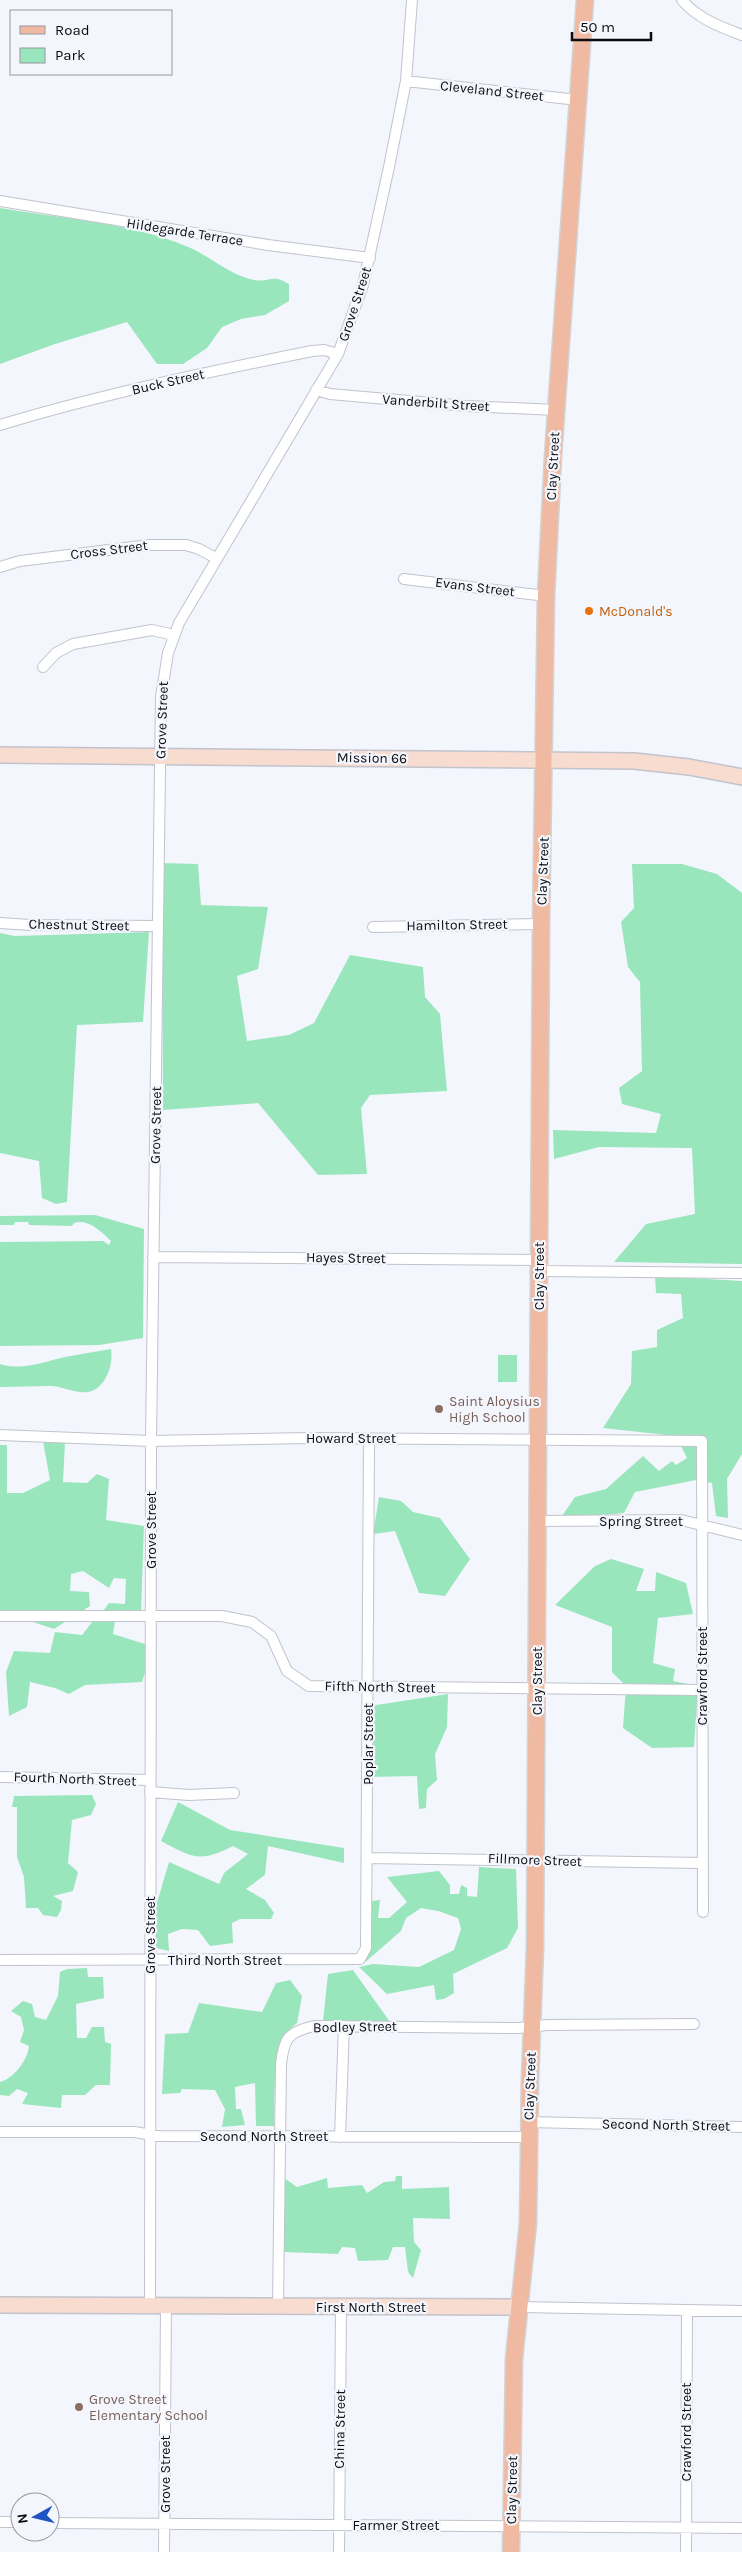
<svg xmlns="http://www.w3.org/2000/svg" width="742" height="2552" font-family="Karla,sans-serif">
<rect width="100%" height="100%" fill="#f4f6fe"/>
<path fill="#99e6bc" d="M0 208C58 218 132 223 186 246 209 255 229 275 254 280 271 283 271 273 289 284V301L265 315 241 319 222 327 207 348 183 364H157L127 322 52 345 0 364Z
M162 863 198 864 201 905 268 907 258 969 237 976 247 1041 289 1035 314 1023 350 955 423 967 425 997 440 1014 447 1091 370 1095 361 1108 367 1174 318 1175 258 1103 163 1110Z
M632 864H682L717 874 742 893V1264L614 1262 646 1224 695 1214 692 1148 599 1147 554 1159 553 1130 656 1133 661 1114 622 1104 619 1088 642 1071 640 982 628 967 621 922 634 908Z
M149 932 143 1022 77 1025 67 1202 56 1204 42 1198 39 1161 0 1153V933L15 936Z
M95 1215 144 1229 143 1338 99 1345 0 1346V1242L103 1241 109 1245 111 1241C102 1232 88 1218 74 1223L72 1226 29 1225 28 1222H15L14 1225H0V1216Z
M655 1276 742 1281V1454L727 1479 728 1518 716 1516 712 1483 696 1480 635 1492 624 1513 560 1519 575 1497 606 1489 643 1456 659 1471 672 1461 676 1465 687 1458 676 1436 603 1428 631 1384 632 1351 657 1347V1330L683 1318 681 1294 656 1293Z
M111 1349C114 1367 103 1396 80 1392 70 1391 61 1386 50 1386 33 1386 17 1387 0 1387V1364C23 1371 42 1362 65 1357 80 1354 95 1352 111 1349Z
M498 1355H517V1382H498Z
M43 1441 65 1442 63 1482 87 1483 97 1474 109 1479 106 1520 144 1526 141 1611 128 1619 103 1611 109 1603 125 1604 126 1579 114 1578 109 1588 83 1571 71 1574 70 1591 89 1592 90 1606 54 1629 0 1611V1445H7V1493H23L50 1480Z
M379 1497 401 1501 413 1512 440 1518 470 1559 445 1596 419 1593 395 1531 373 1534Z
M611 1559 644 1569 636 1591H655L656 1572 686 1583 693 1614 658 1618 653 1663 675 1669 673 1681 698 1686 694 1747 652 1748 623 1728 626 1686 612 1672V1627L555 1605 595 1566Z
M96 1617 115 1621 113 1634 148 1645V1663L142 1682 85 1685 69 1694 55 1688 30 1682 27 1707 9 1716 6 1672 14 1651 50 1653 55 1632 82 1635Z
M448 1694 447 1727 435 1754 437 1780 427 1789 426 1808 419 1809 417 1776 370 1777V1706Z
M92 1795 96 1804 91 1815 72 1820 68 1863 78 1872 73 1891 53 1896 62 1901 61 1910 57 1917 43 1915 38 1908H26L24 1877 17 1857V1807H12L14 1796Z
M178 1802 230 1830 344 1848V1863L268 1846 265 1875 246 1889 265 1900 274 1913 271 1919H240L232 1923 233 1943 210 1946 198 1930 182 1929 168 1934 169 1951 156 1948V1906L169 1862 219 1884 224 1873 248 1854 233 1846C200 1863 193 1858 161 1841Z
M479 1867 516 1869 518 1928 507 1948 453 1974 454 1993 444 1999 436 2000 434 1985 387 1994 359 1967 373 1964 419 1967 454 1950 461 1929 458 1918 438 1911 421 1908 406 1918 401 1931 363 1964 372 1901 380 1900 378 1918H389L407 1902 387 1877 439 1871 450 1885V1894H459L461 1885 467 1888V1896L477 1897Z
M87 1968 88 1977H103L104 1998 76 2004 77 2038H86L92 2027H104L105 2042 111 2044 110 2085H96L85 2095H62L61 2108 22 2104 28 2093 17 2089 9 2096 0 2095V2082C13 2079 28 2060 29 2046L20 2042 24 2030 21 2017 11 2011 23 2001 32 2004 35 2017 46 2020 58 1996 60 1972 67 1969Z
M353 1970 390 2022 384 2025 323 2021 328 1974Z
M290 1980 302 1996 297 2023C291 2028 285 2033 282 2041 273 2064 275 2101 274 2126H256L255 2083 235 2087 236 2109H241L245 2125 222 2127 225 2109 215 2090 182 2089 180 2093 162 2094 165 2034 188 2033 199 2003 262 2012 276 1983Z
M396 2176H402V2189L449 2187 450 2219 413 2218 414 2242 421 2250 413 2278 408 2272 405 2247H393L388 2260 358 2261 355 2248 342 2247 338 2254 284 2252V2178L297 2187 327 2178 328 2188 362 2185 367 2193 384 2182 395 2181Z"/>
<g fill="none" stroke-linecap="round" stroke-linejoin="round">
<g stroke="#c1c3cd" stroke-width="12">
<path id="street" d="M682 0C697 18 720 27 742 35
M406 81 578 100
M0 201 268 245 370 258
M316 390 330 394 466 406 556 410
M0 425C102 394 208 372 312 351L324 350 338 354
M0 567 20 561 149 545H186L199 549 216 558
M404 579 546 596
M43 667 56 653 73 644 152 630 174 635
M0 923 31 925 157 926
M373 927 541 924
M153 1257 539 1260
M539 1271 742 1273
M0 1435 151 1441 309 1438 702 1441 703 1912
M538 1521 681 1520 742 1535
M0 1616H222L252 1622 271 1636 287 1671 309 1686 701 1690
M0 1777 150 1780
M150 1792 189 1795 234 1793
M368 1858 702 1863
M0 1960 360 1959 366 1948 369 1438
M529 2122 742 2127
M0 2132H134L159 2136 529 2137
M340 2137 344 2026
M150 2306 151 1441 161 697 168 653 179 623 338 354 363 285 389 167 406 81 412 0
M278 2307 281 2064C284 2038 288 2032 314 2026L518 2028 547 2025 694 2024
M519 2307 742 2311
M0 2522H20
M50 2523 742 2528
M164 2552 166 2306
M339 2552 341 2307
M686 2552 687 2311"/>
</g>
<g stroke="#c1c3cd" stroke-width="18">
<path id="secondary" d="M0 755 634 761 689 767 742 777
M0 2305 519 2307"/>
</g>
<g stroke="#d3d3d4" stroke-width="19">
<path id="primary" d="M511 2552 514 2359 528 2223 530 2079 535 1948 541 924 546 596 553 456 585 0"/>
</g>
<use href="#street" stroke="#fff" stroke-width="10"/>
<use href="#secondary" stroke="#f8dcd0" stroke-width="15"/>
<use href="#primary" stroke="#f0b9a1" stroke-width="16"/>
</g>
<circle fill="#e8710a" stroke="#f4f6fe" stroke-width="2" cx="589" cy="611" r="5"/>
<g fill="#8d6e63" stroke="#f4f6fe" stroke-width="2">
<circle cx="439" cy="1409" r="5"/>
<circle cx="79" cy="2407" r="5"/>
</g>
<g text-anchor="middle" dominant-baseline="central" stroke-width="4.5" stroke-linejoin="round" paint-order="stroke">
<g font-size="14" fill="#0b0c0f" stroke="#f4f6fe">
<text transform="translate(492 91) rotate(6)">Cleveland Street</text>
<text transform="translate(185 232) rotate(9)">Hildegarde Terrace</text>
<text transform="translate(355 304) rotate(-72)">Grove Street</text>
<text transform="translate(168 382) rotate(-13)">Buck Street</text>
<text transform="translate(436 403) rotate(4)">Vanderbilt Street</text>
<text transform="translate(553 466) rotate(-87)">Clay Street</text>
<text transform="translate(109 550) rotate(-7)">Cross Street</text>
<text transform="translate(475 587) rotate(7)">Evans Street</text>
<text transform="translate(162 720) rotate(-88)">Grove Street</text>
<text transform="translate(372 758) rotate(1)">Mission 66</text>
<text transform="translate(543 871) rotate(-88)">Clay Street</text>
<text transform="translate(79 925) rotate(1)">Chestnut Street</text>
<text transform="translate(457 925) rotate(-1)">Hamilton Street</text>
<text transform="translate(156 1125) rotate(-89)">Grove Street</text>
<text transform="translate(346 1258) rotate(1)">Hayes Street</text>
<text transform="translate(539 1276) rotate(-90)">Clay Street</text>
<text x="351" y="1438">Howard Street</text>
<text x="641" y="1521">Spring Street</text>
<text transform="translate(151 1530) rotate(-90)">Grove Street</text>
<text transform="translate(702 1676) rotate(-90)">Crawford Street</text>
<text transform="translate(537 1681) rotate(-90)">Clay Street</text>
<text transform="translate(380 1687) rotate(1)">Fifth North Street</text>
<text transform="translate(368 1744) rotate(-90)">Poplar Street</text>
<text transform="translate(75 1779) rotate(2)">Fourth North Street</text>
<text transform="translate(535 1860) rotate(2)">Fillmore Street</text>
<text transform="translate(150 1935) rotate(-90)">Grove Street</text>
<text x="225" y="1960">Third North Street</text>
<text transform="translate(355 2027) rotate(-1)">Bodley Street</text>
<text transform="translate(530 2086) rotate(-88)">Clay Street</text>
<text transform="translate(666 2125) rotate(1)">Second North Street</text>
<text x="264" y="2136">Second North Street</text>
<text x="371" y="2307">First North Street</text>
<text transform="translate(340 2429) rotate(-89)">China Street</text>
<text transform="translate(686 2432) rotate(-90)">Crawford Street</text>
<text transform="translate(165 2474) rotate(-90)">Grove Street</text>
<text transform="translate(512 2490) rotate(-89)">Clay Street</text>
<text x="396" y="2525">Farmer Street</text>
</g>
<g font-size="14" fill="#c56008" stroke="#f4f6fe" text-anchor="start">
<text x="599" y="611">McDonald's</text>
</g>
<g font-size="14" fill="#785e54" stroke="#f4f6fe" text-anchor="start">
<text x="449" y="1401">Saint Aloysius<tspan x="449" dy="16">High School</tspan></text>
<text x="89" y="2399">Grove Street<tspan x="89" dy="16">Elementary School</tspan></text>
</g>
</g>
<rect x="10" y="10" width="162" height="65" fill="#f4f6fe" stroke="#97989e"/>
<rect x="20" y="26" width="25" height="8" fill="#f0b9a1" stroke="#97989e"/>
<text x="55" y="35" font-size="15" fill="#0b0c0f">Road</text>
<rect x="20" y="48" width="25" height="15" fill="#99e6bc" stroke="#97989e"/>
<text x="55" y="60" font-size="15" fill="#0b0c0f">Park</text>
<g transform="translate(35 2517) rotate(262)"><circle r="24" fill="#f4f6fe" stroke="#97989e"/>
<path d="M0-4L9 19L0 12L-9 19Z" fill="#1f54c1"/>
<text y="-8" font-size="14" font-weight="bold" text-anchor="middle" fill="#0b0c0f">N</text>
</g>
<path d="M572 32v8h79v-8" fill="none" stroke="#0b0c0f" stroke-width="2.5"/>
<text x="580" y="32" font-size="15" fill="#0b0c0f" stroke="#f4f6fe" stroke-width="4" paint-order="stroke">50 m</text>
</svg>
